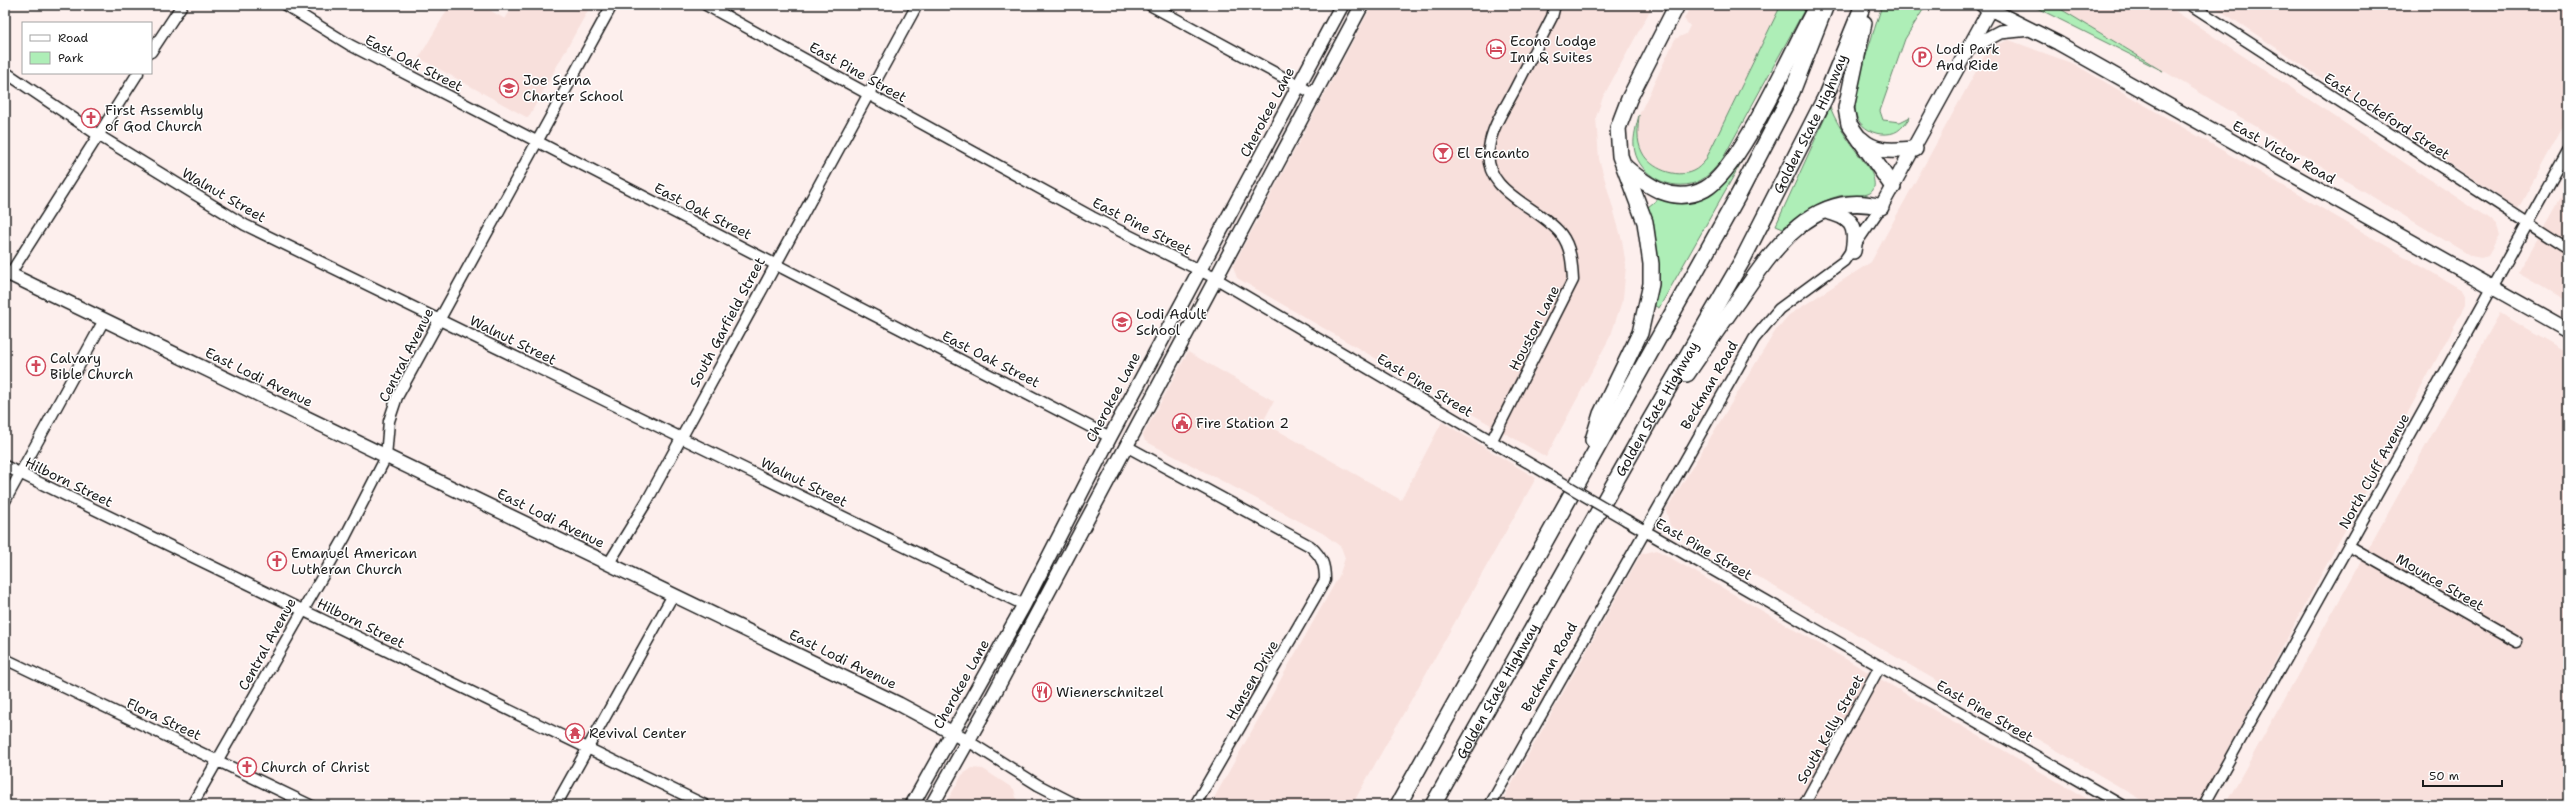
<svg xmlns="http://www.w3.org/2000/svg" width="2573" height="810" font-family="'Shantell Sans',sans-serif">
<rect width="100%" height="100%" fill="#fdefed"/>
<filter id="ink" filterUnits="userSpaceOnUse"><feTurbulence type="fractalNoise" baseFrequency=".025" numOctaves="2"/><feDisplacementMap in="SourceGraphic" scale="8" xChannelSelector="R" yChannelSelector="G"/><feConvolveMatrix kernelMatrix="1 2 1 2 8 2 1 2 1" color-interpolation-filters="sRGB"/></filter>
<g filter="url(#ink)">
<path fill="#f8e0dc" d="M450 5H481L505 19 514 5H591L528 118 419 58Z
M1372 5H1653L1603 97 1596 117 1599 159 1622 240 1626 266 1623 298 1611 335 1546 457 1237 278 1233 266Z
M1691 5H1781L1705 161 1695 171 1682 175 1668 173 1653 165 1642 153 1637 135 1639 115 1675 39 1686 34 1690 26 1684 19Z
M2054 5H2166L2488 218 2497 226 2500 235 2488 256 2481 258 2471 256Z
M2212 5H2568V118L2518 209Z
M2009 40 2074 64 2462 290 2466 297V304L2198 805H2151L1670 526 1666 510 1776 330 1789 315 1871 262 1986 53 1995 45Z
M2568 185V302L2518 273Z
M2500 313 2568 353V805H2225Z
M1188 352 1274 401 1263 422 1401 500 1442 422 1536 478 1352 805H1210L1339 576 1345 558 1341 547 1324 534 1145 441 1143 435Z
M1657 550 2098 805H1500L1641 554Z
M972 768 983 769 1014 789 1017 801 1014 805H945L962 775Z"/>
<path fill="#aeeeb7" stroke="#65856a" d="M1781 5H1807L1722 160C1713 170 1705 181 1691 184 1665 190 1636 172 1634 146 1633 136 1637 124 1639 115 1638 128 1636 140 1642 152 1650 169 1677 179 1693 171 1698 169 1702 164 1705 161Z
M1882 5H1926L1905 39 1880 111 1883 120 1900 122 1910 117C1901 130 1896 135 1881 134 1870 133 1859 125 1856 115 1850 95 1876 27 1882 5Z
M2031 5H2054L2163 71Z
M1830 107C1840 132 1856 150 1871 172 1873 176 1875 183 1874 187 1872 200 1849 193 1839 196 1817 202 1801 214 1783 228L1776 225Z
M1739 158 1742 161 1659 308 1653 305C1659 265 1658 246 1648 207L1658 199C1701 211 1712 186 1739 158Z"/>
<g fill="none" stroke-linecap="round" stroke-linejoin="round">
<g stroke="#1c1c1c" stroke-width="13">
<path id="minor" d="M285 5 350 45 1110 437
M706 5 1092 217 1215 278 1549 475
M1150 5 1314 94
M2191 5 2568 249
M151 52 182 5
M5 72 98 135 245 225 1024 605
M10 274 138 73
M1491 442 1573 280C1572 263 1571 247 1561 234 1538 205 1482 193 1489 148 1492 125 1506 107 1516 87 1528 64 1540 40 1552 17L1555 5
M1126 446 1310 546C1322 557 1325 564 1325 580L1195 805
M5 466 705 805
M5 501 104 320
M1626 520 2121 805
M2349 546 2517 642
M609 563 647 501 917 5
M5 659 310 805
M968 741 1038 785 1077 805
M192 805 345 537 386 457 389 421 397 397 612 5
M556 805 673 595
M1490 805 1754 339 1779 309 1844 261 1881 207
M1804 805 1880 666
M2204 805 2568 151"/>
</g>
<g stroke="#1c1c1c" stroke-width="16">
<path id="major" d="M1982 5 2058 43 2568 330
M1970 48 2000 32 2030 29
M1881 207 1990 9
M5 272 899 704 968 741
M912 805 1024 605 1110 437 1342 5
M932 805 987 707 1362 5"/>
</g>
<g stroke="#1c1c1c" stroke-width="18">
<g id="highway">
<path d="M1864 23 1846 108 1849 124 1893 187"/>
<path d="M1861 139C1876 154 1896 150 1915 149"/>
<path d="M1624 166C1647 186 1674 206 1705 189 1740 170 1793 48 1815 9"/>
<path d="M1826 211C1851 217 1858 225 1853 251"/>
<path d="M1687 374C1704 349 1721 324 1739 299 1772 251 1813 188 1881 207"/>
<path d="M1593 440 1601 414 1640 333 1651 284V264L1645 222 1620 156 1618 128 1629 99 1677 5"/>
<path d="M1398 805 1740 192 1792 92 1826 5"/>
<path id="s1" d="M1433 805 1650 420 1742 261 1825 98 1863 5"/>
</g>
</g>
<use href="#minor" stroke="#fff" stroke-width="10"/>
<use href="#major" stroke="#fff" stroke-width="13"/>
<use href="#highway" stroke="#fff" stroke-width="15"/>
<g stroke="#1c1c1c" stroke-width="13" stroke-linecap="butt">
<path id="minor-bridge" d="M1549 475 1626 520"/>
</g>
<use href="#minor-bridge" stroke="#fff" stroke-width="10"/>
</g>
</g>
<defs>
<g id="hotel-ring" transform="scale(1)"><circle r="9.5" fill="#fff" stroke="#d1495b" stroke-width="1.5"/><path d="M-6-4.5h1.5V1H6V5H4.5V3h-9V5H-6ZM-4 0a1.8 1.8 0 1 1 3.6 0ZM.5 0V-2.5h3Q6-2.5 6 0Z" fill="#d1495b"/></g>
<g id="parking-ring" transform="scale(1)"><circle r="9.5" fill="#fff" stroke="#d1495b" stroke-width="1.5"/><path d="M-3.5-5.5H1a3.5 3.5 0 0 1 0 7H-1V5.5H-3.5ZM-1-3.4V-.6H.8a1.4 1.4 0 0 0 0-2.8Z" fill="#d1495b"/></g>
<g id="school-ring" transform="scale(1)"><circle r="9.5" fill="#fff" stroke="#d1495b" stroke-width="1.5"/><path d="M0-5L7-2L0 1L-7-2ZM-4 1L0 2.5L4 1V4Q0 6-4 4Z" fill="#d1495b"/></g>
<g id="church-ring" transform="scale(1)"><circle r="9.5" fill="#fff" stroke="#d1495b" stroke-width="1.5"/><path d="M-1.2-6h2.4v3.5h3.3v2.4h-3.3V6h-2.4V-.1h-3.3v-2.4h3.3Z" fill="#d1495b"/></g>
<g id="bar-ring" transform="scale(1)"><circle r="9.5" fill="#fff" stroke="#d1495b" stroke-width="1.5"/><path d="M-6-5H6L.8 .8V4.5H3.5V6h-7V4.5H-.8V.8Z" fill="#d1495b"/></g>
<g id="civic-ring" transform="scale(1)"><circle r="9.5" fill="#fff" stroke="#d1495b" stroke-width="1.5"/><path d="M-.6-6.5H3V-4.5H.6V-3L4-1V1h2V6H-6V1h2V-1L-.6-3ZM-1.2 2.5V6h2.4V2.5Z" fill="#d1495b"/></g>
<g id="restaurant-ring" transform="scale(1)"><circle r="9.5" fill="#fff" stroke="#d1495b" stroke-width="1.5"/><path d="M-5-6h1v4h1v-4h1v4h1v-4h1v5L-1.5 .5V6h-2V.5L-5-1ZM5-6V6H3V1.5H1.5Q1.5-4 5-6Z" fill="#d1495b"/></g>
<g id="temple-ring" transform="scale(1)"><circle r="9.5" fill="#fff" stroke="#d1495b" stroke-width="1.5"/><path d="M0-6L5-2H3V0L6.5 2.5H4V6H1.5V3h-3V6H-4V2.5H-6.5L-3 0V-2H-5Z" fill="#d1495b"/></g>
</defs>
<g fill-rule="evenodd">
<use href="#hotel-ring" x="1496" y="49"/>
<use href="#parking-ring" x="1922" y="57"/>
<use href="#school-ring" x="509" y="88"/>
<use href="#church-ring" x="91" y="118"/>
<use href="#bar-ring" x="1443" y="153"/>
<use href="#school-ring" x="1122" y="322"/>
<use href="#church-ring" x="36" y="366"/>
<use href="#civic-ring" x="1182" y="423"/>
<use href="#church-ring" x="277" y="561"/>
<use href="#restaurant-ring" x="1042" y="692"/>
<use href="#temple-ring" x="575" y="733"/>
<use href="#church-ring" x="247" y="767"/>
</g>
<g text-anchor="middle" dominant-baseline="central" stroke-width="3" stroke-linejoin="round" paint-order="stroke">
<g font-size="14" fill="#1c1c1c" stroke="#fff" text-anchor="start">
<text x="1510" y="41">Econo Lodge<tspan x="1510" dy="16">Inn &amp; Suites</tspan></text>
<text x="1936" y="49">Lodi Park<tspan x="1936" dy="16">And Ride</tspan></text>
<text x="523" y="80">Joe Serna<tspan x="523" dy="16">Charter School</tspan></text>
<text x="105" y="110">First Assembly<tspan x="105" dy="16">of God Church</tspan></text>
<text x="1457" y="153">El Encanto</text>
<text x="1136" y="314">Lodi Adult<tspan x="1136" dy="16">School</tspan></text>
<text x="50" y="358">Calvary<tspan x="50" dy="16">Bible Church</tspan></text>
<text x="1196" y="423">Fire Station 2</text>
<text x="291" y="553">Emanuel American<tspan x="291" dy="16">Lutheran Church</tspan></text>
<text x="1056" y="692">Wienerschnitzel</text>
<text x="589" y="733">Revival Center</text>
<text x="261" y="767">Church of Christ</text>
</g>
<g font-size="14" fill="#1c1c1c" stroke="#fff">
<text transform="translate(414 63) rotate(27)">East Oak Street</text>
<text transform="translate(858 72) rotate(29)">East Pine Street</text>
<text transform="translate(1267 112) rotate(-62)">Cherokee Lane</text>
<text transform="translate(2387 116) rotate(33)">East Lockeford Street</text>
<text stroke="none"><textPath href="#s1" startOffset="779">Golden State Highway</textPath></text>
<text transform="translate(2284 152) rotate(29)">East Victor Road</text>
<text transform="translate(224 195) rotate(30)">Walnut Street</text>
<text transform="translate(703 211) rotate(27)">East Oak Street</text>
<text transform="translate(1142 226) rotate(27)">East Pine Street</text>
<text transform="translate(727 322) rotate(-62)">South Garfield Street</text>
<text transform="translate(1534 328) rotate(-63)">Houston Lane</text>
<text transform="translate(513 340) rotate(26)">Walnut Street</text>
<text transform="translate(406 355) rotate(-63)">Central Avenue</text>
<text transform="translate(991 359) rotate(27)">East Oak Street</text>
<text transform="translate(259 377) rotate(26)">East Lodi Avenue</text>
<text transform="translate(1425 385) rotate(31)">East Pine Street</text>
<text transform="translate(1709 385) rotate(-60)">Beckman Road</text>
<text transform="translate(1113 397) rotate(-62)">Cherokee Lane</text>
<text stroke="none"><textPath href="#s1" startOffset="455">Golden State Highway</textPath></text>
<text transform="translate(2374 471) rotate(-61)">North Cluff Avenue</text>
<text transform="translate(69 482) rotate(26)">Hilborn Street</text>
<text transform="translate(804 482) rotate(26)">Walnut Street</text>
<text transform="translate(551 518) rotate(26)">East Lodi Avenue</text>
<text transform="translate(1704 549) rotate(30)">East Pine Street</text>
<text transform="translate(2440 582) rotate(30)">Mounce Street</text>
<text transform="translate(361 623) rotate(26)">Hilborn Street</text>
<text transform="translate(267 644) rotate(-61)">Central Avenue</text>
<text transform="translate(843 659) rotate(26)">East Lodi Avenue</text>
<text transform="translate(1549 667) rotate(-61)">Beckman Road</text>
<text transform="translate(1252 680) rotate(-60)">Hansen Drive</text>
<text transform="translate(961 684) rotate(-61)">Cherokee Lane</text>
<text stroke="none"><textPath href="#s1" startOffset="131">Golden State Highway</textPath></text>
<text transform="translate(1985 711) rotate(30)">East Pine Street</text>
<text transform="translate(164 719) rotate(25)">Flora Street</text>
<text transform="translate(1830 729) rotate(-61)">South Kelly Street</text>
</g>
</g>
<rect width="2573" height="810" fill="none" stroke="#fff" stroke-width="20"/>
<rect x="10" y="10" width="2553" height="790" fill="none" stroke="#1c1c1c" stroke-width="1.5" filter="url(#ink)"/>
<rect x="22" y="22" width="130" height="52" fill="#ffffff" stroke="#a4a4a4"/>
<rect x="30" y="35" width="20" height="6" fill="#ffffff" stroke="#a4a4a4"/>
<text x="58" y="42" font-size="12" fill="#1c1c1c">Road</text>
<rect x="30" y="52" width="20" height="12" fill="#aeeeb7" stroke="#a4a4a4"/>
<text x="58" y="62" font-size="12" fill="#1c1c1c">Park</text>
<path d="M2423 780v6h79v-6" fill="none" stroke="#1c1c1c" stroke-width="2"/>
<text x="2429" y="780" font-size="12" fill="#1c1c1c" stroke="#ffffff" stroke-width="3" paint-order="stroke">50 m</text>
</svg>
